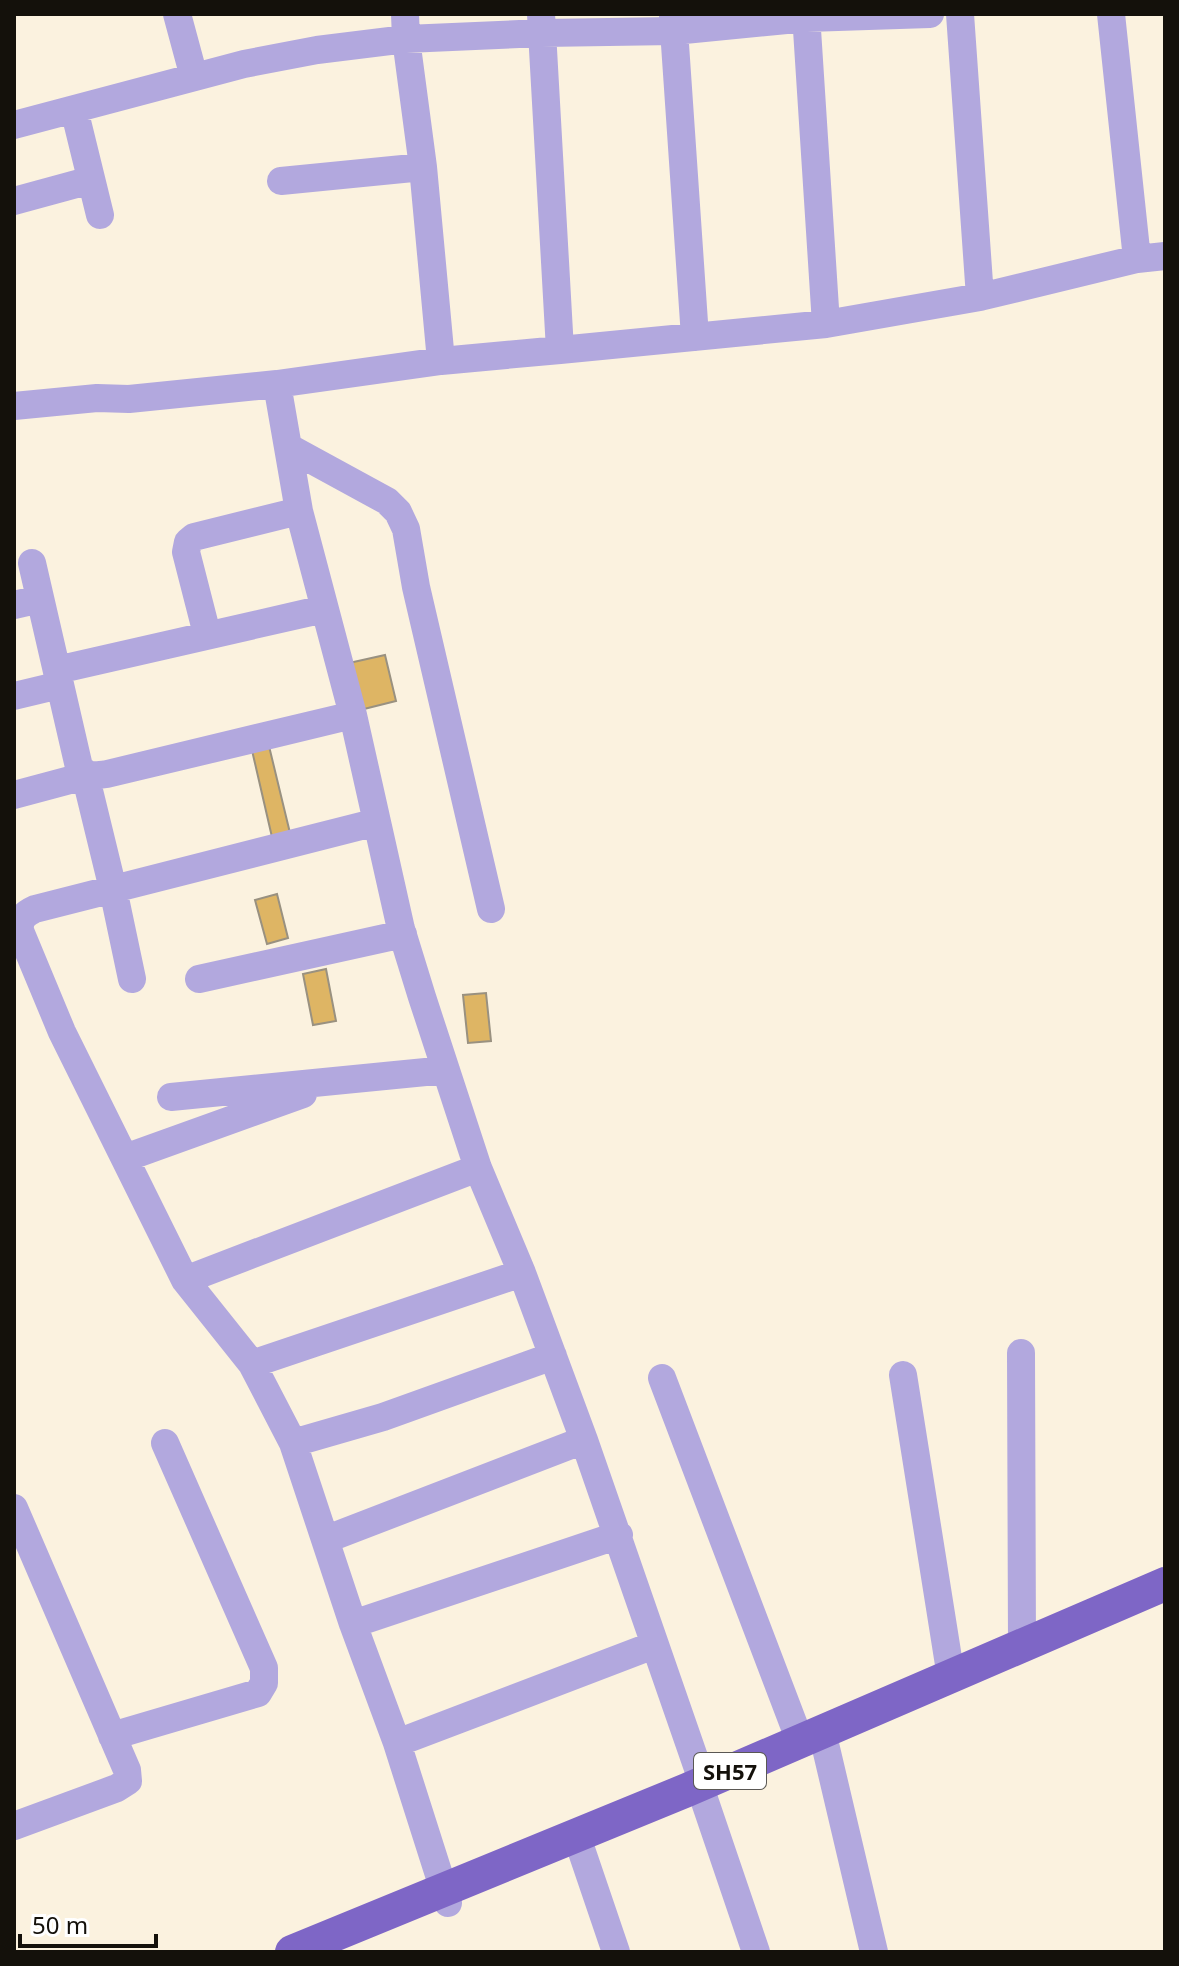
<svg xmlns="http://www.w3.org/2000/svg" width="1179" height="1966" font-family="'Noto Sans',sans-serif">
<rect width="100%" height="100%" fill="#fbf2df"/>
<path fill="#deb564" stroke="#999180" stroke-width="2" d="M385 655 396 701 360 710 349 663Z
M268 742 290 833 272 837 251 746Z
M277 894 288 938 267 944 255 900Z
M326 969 336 1021 313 1025 303 974Z
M486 993 491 1041 468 1043 463 995Z"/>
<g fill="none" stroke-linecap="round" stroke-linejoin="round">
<path stroke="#b2a8de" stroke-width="28" d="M177 14 194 77
M405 14 406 39 423 167 441 361
M541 14 560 350 826 324 980 297 1137 259 1165 256
M806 14 826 324
M960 14 980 297
M1111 14 1137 259
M673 15 695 337
M74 109 100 215
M14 125 244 64 317 50 406 39 542 33 674 31 807 18 930 14
M281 181 423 167
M14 201 91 180
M277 384 299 511 353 715 401 929 422 997 478 1168 522 1273 584 1440 703 1783V1796L756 1952
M14 406 97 398 129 399 277 384 441 361 560 350
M288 447 387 501 398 512 406 529 416 587 491 909
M32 563 79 767C87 777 94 776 107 774L353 715
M14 605 40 599
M207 634 186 552 188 542 194 537 299 511
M57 670 324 609
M14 696 60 685
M85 774 113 889 132 979
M14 795 85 776
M377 822 35 909C24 914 19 919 20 931L62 1032 185 1280 252 1364 293 1443 353 1624 397 1743 448 1903
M199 979 403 934
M171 1097 446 1070
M125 1158 303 1094
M185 1280 478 1168
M1021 1353 1022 1647
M252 1364 522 1273
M903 1375 951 1677
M662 1378 800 1741
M293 1443 383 1417 553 1356
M327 1539 584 1440
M353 1624 619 1535
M112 1736 258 1693 264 1683V1668L165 1443
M397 1743 654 1645
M825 1744 874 1952
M14 1826 117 1788 128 1781 127 1770 14 1508
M581 1849 616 1952"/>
<path stroke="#7e66c6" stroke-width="34" d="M292 1952 687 1790 1165 1584"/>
</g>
<g text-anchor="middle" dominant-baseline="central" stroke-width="6" stroke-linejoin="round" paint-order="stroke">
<rect fill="#fff" stroke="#5a5854" stroke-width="2" x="694" y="1753" width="72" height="36" rx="6"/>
<g font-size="22" font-weight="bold" fill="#14110b">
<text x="730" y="1771">SH57</text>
</g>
</g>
<rect width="1179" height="1966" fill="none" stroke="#14110b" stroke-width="32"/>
<path d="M20 1934v12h136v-12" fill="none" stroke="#14110b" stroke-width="4"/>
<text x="32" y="1934" font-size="24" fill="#14110b" stroke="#ffffff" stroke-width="6" paint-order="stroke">50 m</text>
</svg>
